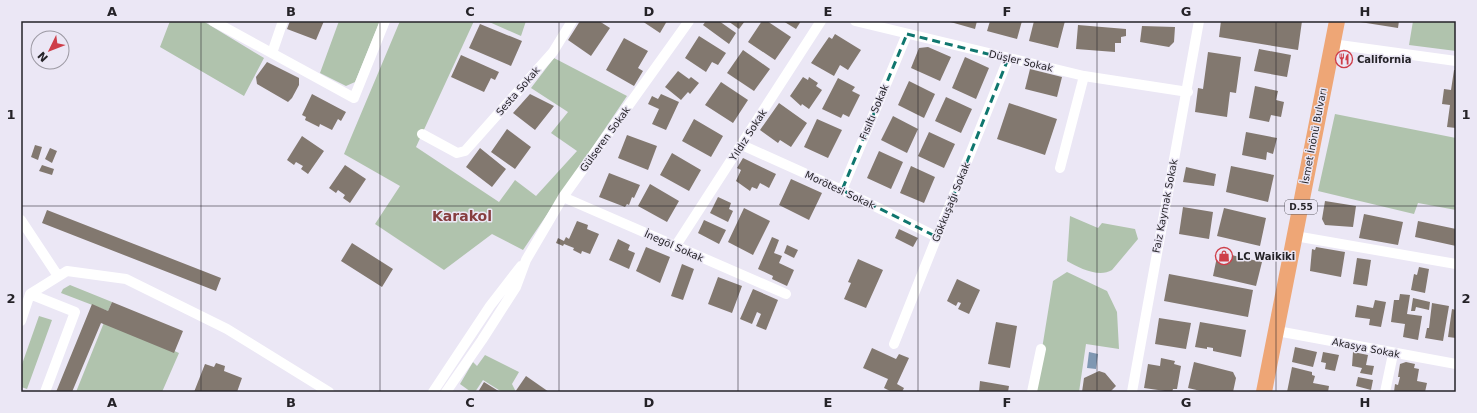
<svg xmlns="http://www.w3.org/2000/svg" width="1477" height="413" font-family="'DejaVu Sans',sans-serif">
<rect width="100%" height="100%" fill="#ebe7f5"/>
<path fill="#b0c3ad" d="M170 21H203L264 58 244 96 160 47Z
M339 21H380L355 82 346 86 320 73Z
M400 21H474L416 147 499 202 515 180 536 196 577 151 551 133 568 112 531 88 554 58 627 96 523 250 492 234 444 270 375 224 400 186 344 154Z
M487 21H526L521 36Z
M1413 21H1456V51L1409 45Z
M1335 114 1456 138V210L1418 203 1414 214 1318 191Z
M1070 216 1098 228 1102 223 1135 229 1138 239 1112 270C1099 278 1079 268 1067 261Z
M1067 272 1107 291 1117 312 1119 349 1086 344 1079 392H1035L1053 281Z
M70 285 112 302 108 311 61 293 63 289Z
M39 316 52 320 27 389 21 387V367Z
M105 320 179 353 162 392H76Z
M485 355 519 372 512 384 516 392H502L483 380 475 392H471L460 384 473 362 477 366Z"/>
<path fill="#8098b3" d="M1089 352 1098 354 1096 369 1087 368Z"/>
<path fill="#82786f" d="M290 21H324L316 40 287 29Z
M580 21H599L610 28 591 56 568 40Z
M642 21H667L660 33Z
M706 21H719L736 33 729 44 703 25Z
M728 21H745L739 29Z
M762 21H767L791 37 775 60 748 42Z
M783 21H801L796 29Z
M947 21H977L975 29Z
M990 21H1022L1017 39 987 31Z
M1034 21H1065L1058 48 1029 41Z
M1221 21H1302L1298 50 1219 37Z
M1360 21H1399L1398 28 1360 22Z
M480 24 522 41 511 66 469 48Z
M1078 25 1126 29V36L1121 37V43H1115V52L1076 49Z
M1142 26 1175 27 1174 42 1169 47 1140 42Z
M835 34 861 50 848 70 840 65 834 76 811 63 829 37 832 39Z
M699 36 726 53 718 65 712 62 706 72 685 58Z
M624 38 648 51 638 68 643 71 634 86 606 70Z
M928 47 951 57 940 81 911 68 919 48Z
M1259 49 1291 55 1287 77 1254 71Z
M743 50 770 69 754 91 727 73Z
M1208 52 1241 57 1236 93 1230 92 1227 117 1195 112 1198 88 1203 89Z
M461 55 499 72 495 80 491 78 484 92 451 77Z
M965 57 989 68 976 99 952 88Z
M267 62 299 78V85L292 98 288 102 257 84 256 77Z
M1030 69 1062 77 1057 97 1025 89Z
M1454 70H1456V128L1447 127 1450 105 1442 104 1444 89 1451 90Z
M678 71 689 79 691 77 699 83 690 94 688 92 681 100 665 87Z
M803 77 808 80 809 77 818 83 816 86 822 90 809 109 802 104 801 106 790 96Z
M838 78 855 87 852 91 860 95 849 117 843 114 841 118 822 109Z
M909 81 935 94 924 118 898 105Z
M721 82 748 100 733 123 705 105Z
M1255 86 1278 91 1276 100 1284 102 1281 117 1271 115 1269 122 1249 118Z
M312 94 346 112 341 121 338 119 332 130 320 124 319 127 305 120 306 117 302 115Z
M530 94 554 106 535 130 513 113Z
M661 94 679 102 666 130 652 124 659 109 648 104 652 96 658 99Z
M946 97 972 109 961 133 935 121Z
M779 103 807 123 791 147 780 140 778 143 760 130Z
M1009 103 1057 119 1045 155 997 139Z
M893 116 918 129 907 153 881 140Z
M694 119 723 136 711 157 682 141Z
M817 119 842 130 828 158 804 147Z
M507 129 531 147 515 169 491 152Z
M929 132 955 144 944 168 918 156Z
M1246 132 1277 138 1273 154 1267 152 1266 160 1242 155Z
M627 135 657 146 648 170 618 158Z
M302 136 324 151 308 174 301 169 303 166 296 162 294 165 287 160Z
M35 145 42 147 38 160 31 157Z
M50 148 57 151 52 163 45 159Z
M480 148 506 169 492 187 466 167Z
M879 151 903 162 891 189 867 178Z
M672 153 701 170 689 191 660 175Z
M743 158 776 174 769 188 760 183 757 189 752 187 750 191 736 181 741 170 737 168Z
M42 165 54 169 52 175 39 171Z
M345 165 366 179 350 203 343 198 345 195 338 190 336 193 329 188Z
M911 166 935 177 924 203 900 193Z
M1231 166 1274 175 1268 202 1226 192Z
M1186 167 1216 174 1214 186 1183 182Z
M609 173 640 185 634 198 632 197 629 205 627 204 625 207 599 197Z
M791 179 822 193 809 220 779 205Z
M650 184 679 201 667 222 638 206Z
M718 197 731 203 729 209 733 211 728 222 710 213Z
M1325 201 1356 206 1353 227 1325 225 1322 219Z
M1183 207 1213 212 1209 239 1179 234Z
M744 208 770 221 753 255 728 242Z
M1224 208 1266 218 1260 246 1217 236Z
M47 210 221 278 216 291 42 223Z
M1364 214 1403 222 1398 245 1359 238Z
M704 220 726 230 719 244 698 233Z
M577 221 588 225 587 229 599 234 590 254 582 251 581 254 573 250 574 248 564 244 563 246 556 243 558 238 564 241 566 237 569 239Z
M1418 221 1456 229V246L1415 237Z
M899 229 918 238 913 247 895 238Z
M772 237 779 240 774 253 782 256 779 263 794 270 787 286 772 279 773 276 758 269Z
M618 239 630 245 628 250 635 253 629 269 609 260Z
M352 243 393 269 382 287 341 261Z
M787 245 798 250 794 258 784 253Z
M646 247 670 257 660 283 636 271Z
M1316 247 1345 252 1341 277 1310 271 1312 249 1315 250Z
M1218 252 1262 262 1256 286 1213 276Z
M1357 258 1371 260 1367 286 1353 284Z
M858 259 883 270 866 308 844 299 851 283 848 282Z
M682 264 694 269 683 300 671 296Z
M1419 267 1429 269 1425 293 1411 290 1414 274 1417 275Z
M1169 274 1253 290 1248 317 1164 301Z
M718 277 742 286 732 313 708 304Z
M957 279 980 290 969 314 958 309 961 303 958 302 956 306 947 301Z
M753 289 778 300 766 330 756 326 761 314 757 312 752 324 740 319Z
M1400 294 1410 295 1407 314 1422 316 1418 340 1403 337 1405 324 1391 322 1394 300H1399Z
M1413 298 1430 302 1429 310 1416 307 1415 311H1411Z
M1375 300 1386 302 1381 327 1369 325 1370 319 1355 317 1357 305 1373 308Z
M112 302 183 331 174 353 101 323 72 392H56L92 304 108 311Z
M1432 303 1449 306 1443 341 1425 338 1427 328H1429Z
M1452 309 1456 310V338L1448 337Z
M1159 318 1191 323 1186 349 1155 344Z
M996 322 1017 326 1010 368 988 364Z
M1200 322 1246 330 1241 357 1213 351V348L1207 347V349L1195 347Z
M1295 347 1317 352 1313 367 1292 362Z
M872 348 896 359 899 354 909 358 897 384 904 388 902 392H892L884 388 888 379 863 368Z
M1323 352 1339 355 1335 371 1325 369 1326 363 1321 362Z
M1353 352 1368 355 1366 365 1374 366 1372 375 1360 373 1362 368 1352 366Z
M1161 358 1175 361 1174 364 1181 366 1177 389H1173L1172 392 1144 388 1148 364 1160 366Z
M1194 362 1233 372 1236 378 1233 392H1205L1188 388Z
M1406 362 1415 364 1414 368 1419 369 1417 381 1427 383 1425 392H1394L1395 384 1398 385 1400 377H1398L1400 364Z
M216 363 225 366 224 371 242 378 237 392H194L205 364 214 367Z
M1292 367 1312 372V375L1315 376 1313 383 1329 386 1328 392H1287Z
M1099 371 1105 373 1116 386 1110 392H1082L1084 378Z
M526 376 549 392H515Z
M1358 377 1373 380 1371 390 1356 386Z
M980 381 1009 386 1008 392H979Z
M484 382 500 392H478Z"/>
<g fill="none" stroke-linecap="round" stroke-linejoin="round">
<path stroke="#fff" stroke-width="10" d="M213 21 354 98 385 21
M855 21 1084 76 1188 92
M1332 44 1456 61
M272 53 283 21
M422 134 457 153 465 151 553 52 572 21
M742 145 842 190 937 237
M1060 168 1084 76
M842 190 907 34
M563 197 786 294
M21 220 58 276
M1295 236 1456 264
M675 247 821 21
M30 294 75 312 45 392
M21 321 30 294 67 271 126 279 227 329 329 392
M1277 331 1456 364
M894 344 1008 59
M433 392 490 306 521 266
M446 392 482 340 516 287 526 260 563 197 689 21
M1032 392 1041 349
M1132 392 1199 21
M1385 392 1393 354"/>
<path stroke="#eea676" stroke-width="16" d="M1264 392 1337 21"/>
</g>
<path fill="none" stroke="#0f766e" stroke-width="3" stroke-dasharray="8 5" stroke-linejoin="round" d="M907 34 1008 59 937 237 842 190Z"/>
<path fill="none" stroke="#252328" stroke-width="1" stroke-opacity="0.55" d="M201 21V392M380 21V392M559 21V392M738 21V392M918 21V392M1097 21V392M1276 21V392M21 206H1456"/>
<defs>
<g id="restaurant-ring" transform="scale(0.9)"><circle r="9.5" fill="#ebe7f5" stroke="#ce3e49" stroke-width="1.5"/><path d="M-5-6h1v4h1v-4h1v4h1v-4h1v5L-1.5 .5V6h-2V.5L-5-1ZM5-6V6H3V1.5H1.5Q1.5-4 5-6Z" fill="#ce3e49"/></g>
<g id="shop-ring" transform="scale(0.9)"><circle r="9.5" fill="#ebe7f5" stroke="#ce3e49" stroke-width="1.5"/><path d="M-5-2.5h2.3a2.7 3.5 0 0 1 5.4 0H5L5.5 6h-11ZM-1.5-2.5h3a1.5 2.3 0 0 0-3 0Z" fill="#ce3e49"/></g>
</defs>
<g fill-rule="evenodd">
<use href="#restaurant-ring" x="1344" y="59"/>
<use href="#shop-ring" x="1224" y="256"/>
</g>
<g text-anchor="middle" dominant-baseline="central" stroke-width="3" stroke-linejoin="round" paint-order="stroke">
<rect fill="#ebe7f5" stroke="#605e66" stroke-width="1" x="1285" y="200" width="32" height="14" rx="3"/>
<g font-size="9" font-weight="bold" fill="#252328">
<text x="1301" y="207">D.55</text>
</g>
<g font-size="10" font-weight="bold" fill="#252328" stroke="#ebe7f5" text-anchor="start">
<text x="1357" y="59">California</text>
<text x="1237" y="256">LC Waikiki</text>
</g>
<g font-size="10" fill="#252328" stroke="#ebe7f5">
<text transform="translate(1021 61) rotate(13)">Düşler Sokak</text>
<text transform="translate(518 91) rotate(-49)">Sesta Sokak</text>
<text transform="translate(874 112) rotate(-67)">Fısıltı Sokak</text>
<text transform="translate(748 135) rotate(-57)">Yıldız Sokak</text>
<text transform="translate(1314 136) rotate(-79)">İsmet İnönü Bulvarı</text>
<text transform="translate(605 139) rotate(-54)">Gülseren Sokak</text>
<text transform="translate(840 190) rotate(25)">Morötesi Sokak</text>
<text transform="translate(951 202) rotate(-68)">Gökkuşağı Sokak</text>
<text transform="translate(1165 206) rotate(-79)">Faiz Kaymak Sokak</text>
<text transform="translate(674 246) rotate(24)">İnegöl Sokak</text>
<text transform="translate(1366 348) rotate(11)">Akasya Sokak</text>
</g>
<g font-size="14" font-weight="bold" fill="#863e3f" stroke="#ebe7f5">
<text x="462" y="216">Karakol</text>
</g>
</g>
<rect width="1477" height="413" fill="none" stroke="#ebe7f5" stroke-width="44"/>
<g transform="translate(50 50) rotate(227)"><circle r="19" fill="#ebe7f5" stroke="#9c99a3"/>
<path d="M0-3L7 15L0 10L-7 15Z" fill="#ce3e49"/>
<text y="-6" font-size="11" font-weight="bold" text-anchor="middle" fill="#252328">N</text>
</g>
<rect x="22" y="22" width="1433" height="369" fill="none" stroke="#252328" stroke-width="1.5"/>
<g font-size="13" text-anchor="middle" font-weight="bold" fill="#252328">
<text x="112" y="16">A</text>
<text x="291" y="16">B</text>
<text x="470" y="16">C</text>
<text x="649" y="16">D</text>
<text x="828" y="16">E</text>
<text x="1007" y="16">F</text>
<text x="1186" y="16">G</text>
<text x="1365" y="16">H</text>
<text x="11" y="119">1</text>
<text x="1466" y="119">1</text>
<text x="11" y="303">2</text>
<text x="1466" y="303">2</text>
<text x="112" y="407">A</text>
<text x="291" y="407">B</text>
<text x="470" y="407">C</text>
<text x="649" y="407">D</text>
<text x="828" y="407">E</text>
<text x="1007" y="407">F</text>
<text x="1186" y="407">G</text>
<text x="1365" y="407">H</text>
</g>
</svg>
